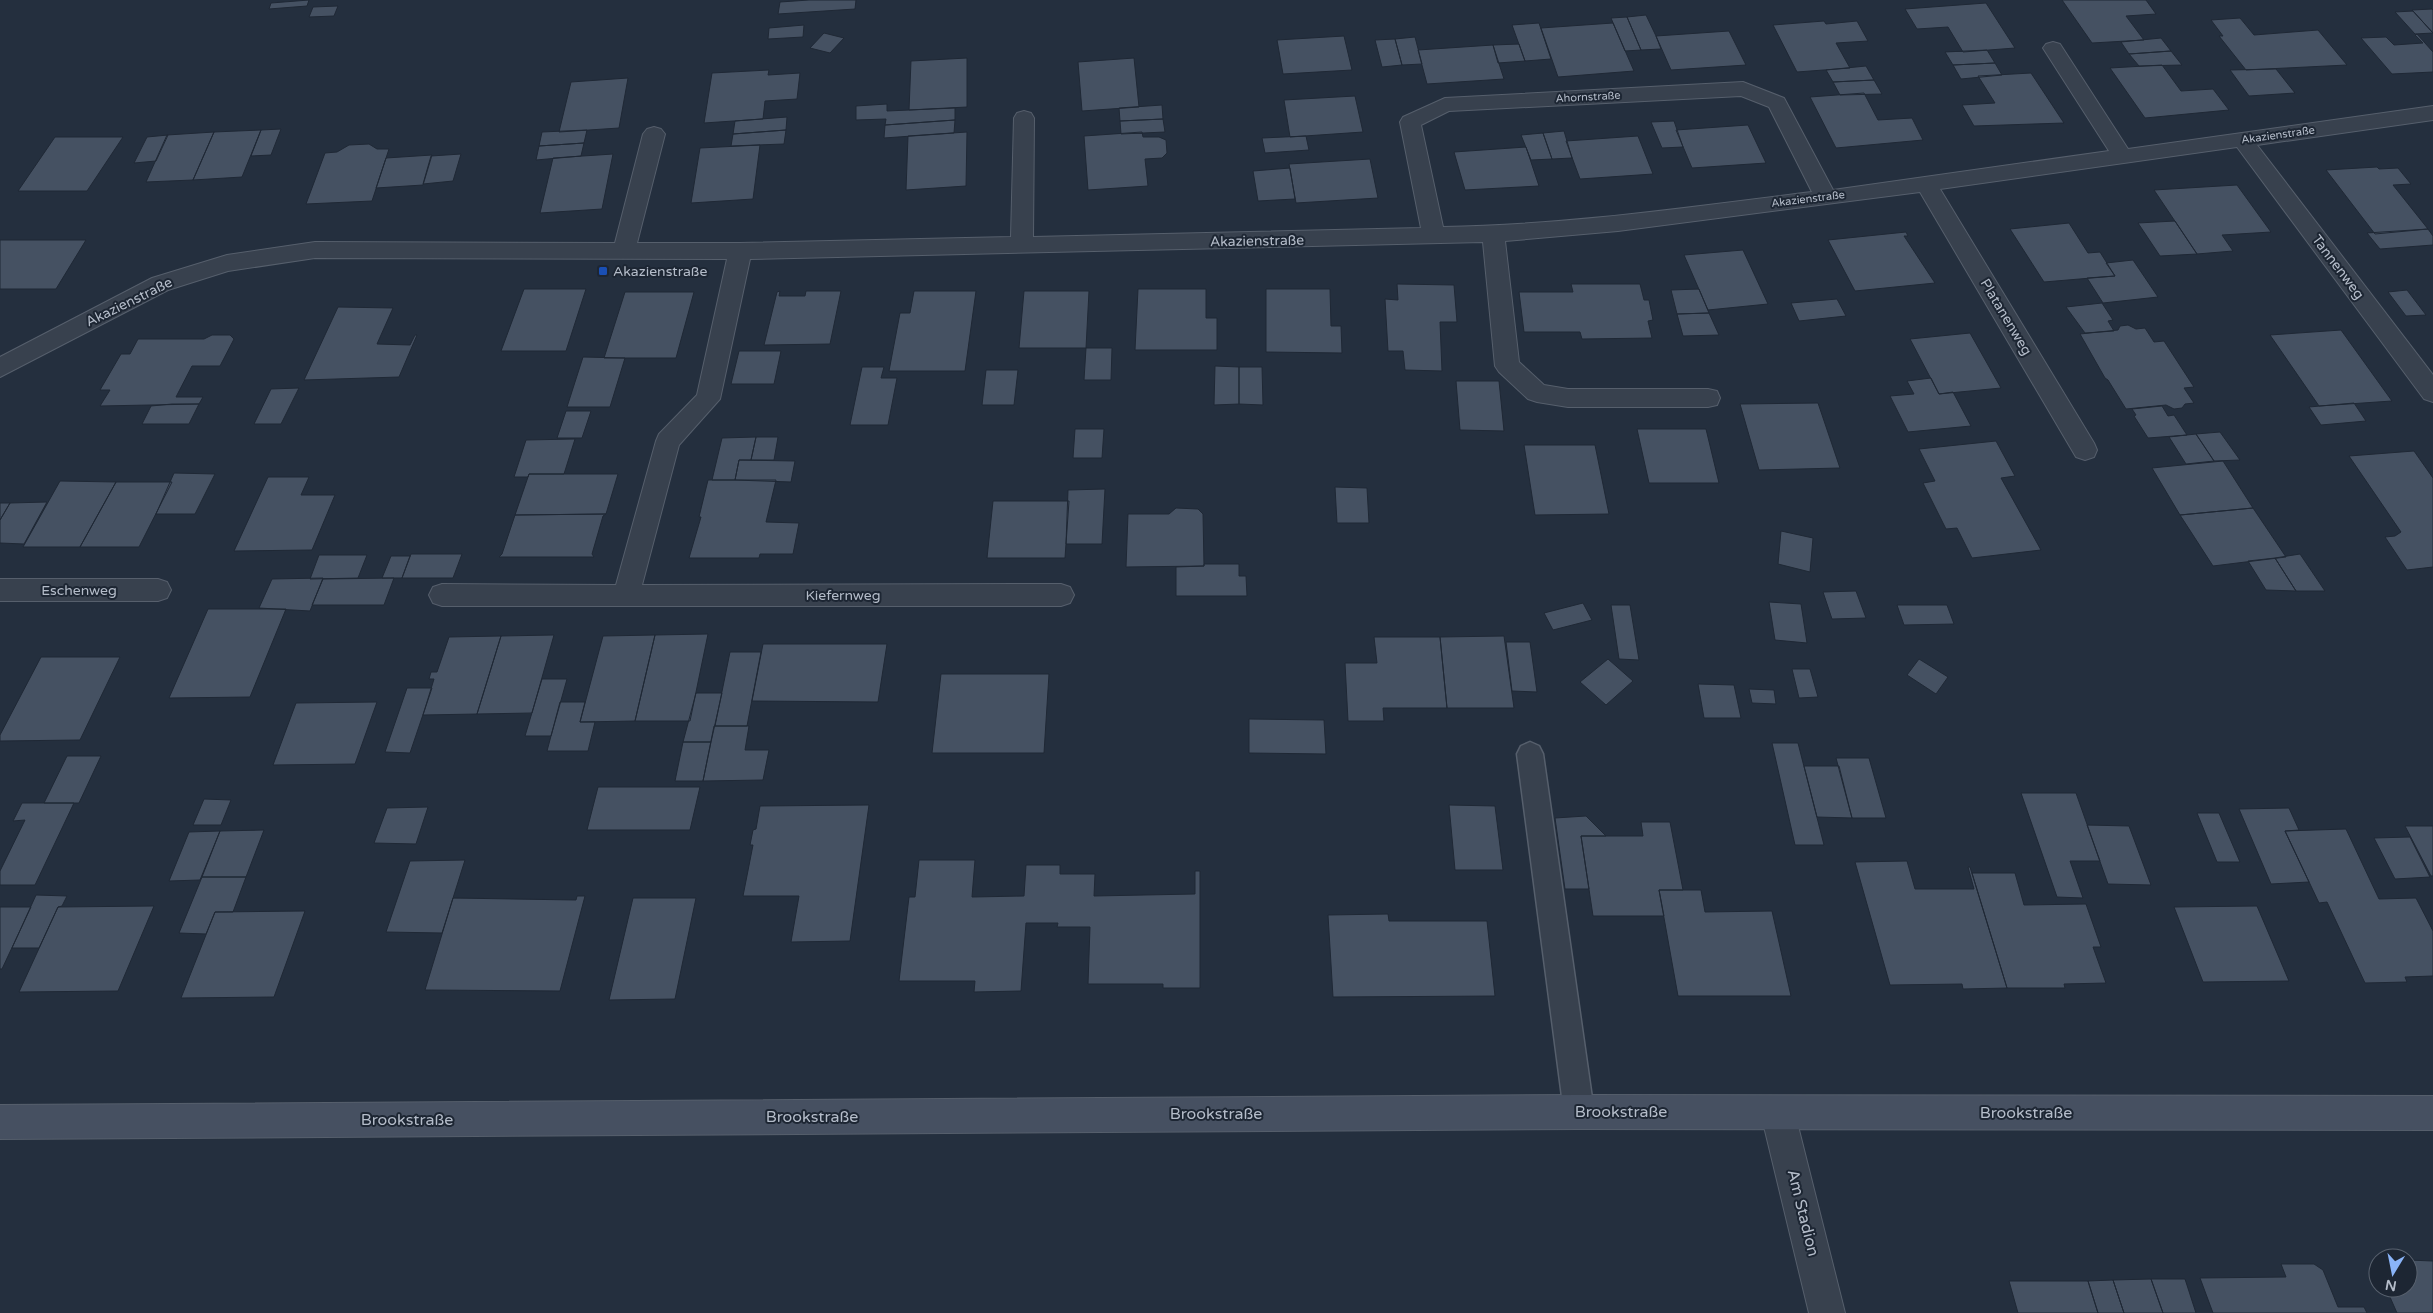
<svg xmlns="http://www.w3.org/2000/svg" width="2433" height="1313" font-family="'Varela Round',sans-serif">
<rect width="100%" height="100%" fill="#242f3e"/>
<path fill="#455162" stroke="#1f2835" d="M309 0 307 6 269 9 271 3Z
M809 0H856L855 9 778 14 780 2Z
M2062 0H2146L2156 14 2126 16 2144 40 2092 43Z
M1986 3 2015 48 1963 52 1948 27 1917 29 1905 9Z
M338 6 334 16 309 17 313 7Z
M2432 9 2433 10V33L2412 10Z
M2413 11 2433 33 2415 34 2395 12Z
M1646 15 1656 36 1661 49 1641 50 1627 17Z
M1627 17 1641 50 1625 51 1611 18Z
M2240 18 2254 35 2318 30 2347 65 2246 70 2219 36H2223L2211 20Z
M1824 21 1826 24 1857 21 1868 41 1836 43 1850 68 1797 72 1773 25Z
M1539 23 1551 59 1525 61 1512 25Z
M1613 23 1634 71 1558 77 1541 28Z
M804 25 803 37 768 39 769 28Z
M1729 31 1746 65 1671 70 1656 36Z
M824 33 844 38 830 53 810 48Z
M2417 34 2433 52V72L2392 74 2361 38 2386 37 2394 45 2423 43 2415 35Z
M1344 36 1352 70 1283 74 1277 40Z
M1415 37 1422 64 1402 65 1395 39Z
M2161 38 2171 51 2129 54 2121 42Z
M1395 39 1402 65 1382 67 1375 40Z
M1519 44 1525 61 1498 63 1493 45Z
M1493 45 1504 79 1427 84 1418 50Z
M1987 50 1995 63 1953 65 1945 52Z
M2171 51 2182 65 2139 66 2129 54Z
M967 58V107L909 110 911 61Z
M1134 58 1139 107 1082 111 1078 62Z
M1995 63 2002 75 1961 79 1953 65Z
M2162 65 2181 91 2213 89 2229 110 2145 118 2110 68Z
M1866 66 1874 80 1833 82 1826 70Z
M2276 69 2295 93 2249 96 2230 70Z
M769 70 768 75 800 73 797 99 765 101 763 119 704 123 712 73Z
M2031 73 2064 123 1974 126 1962 105 1995 103 1978 76Z
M628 78 619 128 559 132 571 82Z
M1874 80 1882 94 1840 95 1833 82Z
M1864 93 1878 120 1912 118 1923 140 1836 148 1810 97Z
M1355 96 1363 132 1290 137 1284 100Z
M887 104V111L955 108V120L885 125 886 119 856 120V106Z
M1162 105 1163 119 1120 121 1119 108Z
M787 117 786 130 733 134 735 121Z
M1163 119 1165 132 1121 134 1120 121Z
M955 120 954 133 884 138 885 125Z
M1674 121 1683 147 1662 148 1651 122Z
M1748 125 1766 163 1692 168 1676 130Z
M281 129 271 155 251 156 261 130Z
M261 130 242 177 193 180 214 132Z
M587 130 584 143 539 146 542 132Z
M786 130 784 144 731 146 733 134Z
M1564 131 1572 158 1552 159 1543 133Z
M214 132 193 180 146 182 167 135Z
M967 132 966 186 906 190 908 136Z
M1142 132 1143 137H1159L1166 140 1167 153 1162 158 1145 159 1148 186 1088 190 1084 136Z
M1543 133 1552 159 1531 160 1521 135Z
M168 135 156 161 134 163 147 137Z
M1306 136 1309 150 1265 153 1262 138Z
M1638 136 1653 174 1580 179 1566 141Z
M55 137H123L87 191H18Z
M584 143 581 156 536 160 539 146Z
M369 144 377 149H389L372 201 306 204 325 153 337 152 349 145Z
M760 145 753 199 691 203 700 148Z
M1526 147 1539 186 1465 190 1454 152Z
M461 154 453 181 423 184 431 156Z
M613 154 602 209 540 213 553 158Z
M432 155 423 185 376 188 386 158Z
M1370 159 1378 198 1296 203 1289 164Z
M2377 167 2379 169 2398 168 2411 184 2393 185 2428 229 2375 234 2326 170Z
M1290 168 1295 199 1258 201 1253 171Z
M2237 185 2271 232 2222 235 2233 251 2197 254 2154 190Z
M2175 221 2197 254 2160 256 2138 223Z
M2069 223 2088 253 2100 252 2115 276 2044 282 2010 229Z
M2428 229 2433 236V245L2380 249 2367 233Z
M1906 232 1908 236H1904L1935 283 1855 291 1828 240Z
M0 240H86L56 289H0Z
M1743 250 1768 304 1708 310 1684 255Z
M2133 260 2158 297 2103 303 2087 278 2115 276 2106 263Z
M1397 284 1454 285 1457 322H1440L1442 371 1405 370 1403 351H1388L1385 299 1398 300Z
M1571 284H1640L1644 300H1649L1653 320 1648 321 1652 338 1582 339 1580 332H1524L1519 292H1573Z
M524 289H586L566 351H501Z
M1138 289H1206V318H1217V350H1135Z
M1266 289H1330L1331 326H1341L1342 353 1266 352Z
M1699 289 1709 313 1677 314 1671 290Z
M2407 290 2426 315 2406 316 2388 292Z
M780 291 779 296H805L806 291H841L830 344 764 345 777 292Z
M914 291H976L965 371H889L900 313H910Z
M1024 291H1089L1086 348H1019Z
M625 292H694L676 358H604Z
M1837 299 1846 316 1799 321 1791 303Z
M2102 303 2113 320 2108 321 2114 331 2085 333 2066 307Z
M338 307 393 308 377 344 410 345 415 335H417L399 377 304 380Z
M1709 313 1719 335 1683 336 1677 314Z
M2128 325 2136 329 2145 328 2154 342 2164 341 2194 387 2184 388 2194 403 2185 404 2182 408 2174 409 2166 405 2126 409 2108 380 2105 378 2080 334 2118 330 2120 326Z
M2341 330 2392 401 2319 406 2270 335Z
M1970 333 2001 388 1939 394 1910 339Z
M212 335H230L234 339 220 366H192L176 397H203L199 404 100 406 110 390H100L121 354H130L138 339H204Z
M1086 348H1112L1111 380H1084Z
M739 351H781L774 384H731Z
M583 357 625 358 610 407H567Z
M1215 366 1239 367V404L1214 405Z
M862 367H884L881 378H897L888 425H850Z
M1239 367H1262L1263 405 1239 404Z
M986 370H1018L1014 405H982Z
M1931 378 1939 394 1953 392 1971 426 1908 432 1890 396 1914 394 1907 381Z
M1456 381H1499L1504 431 1460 430Z
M299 388 281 424H254L271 389Z
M1818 403 1840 468 1759 470 1740 404Z
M2354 403 2366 421 2321 425 2309 407Z
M172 404H199L189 424H142L151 406Z
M2162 406 2168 416 2174 415 2187 435 2148 438 2134 416 2136 415 2132 409Z
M566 411H591L582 438H557Z
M1075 429H1104L1102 458H1073Z
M1637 429H1706L1719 483H1649Z
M2220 432 2240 460 2214 461 2196 434Z
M2196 434 2214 461 2186 464 2169 437Z
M756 437H778L774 460H751Z
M756 437 751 460H739L735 480H712L722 438Z
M575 439 564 474H529L528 477H514L526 440Z
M1996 441 2015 476 2001 478 2041 550 1972 558 1957 528 1946 529 1923 483 1935 481 1919 449Z
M1524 445H1595L1609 514 1535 515Z
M2414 451 2433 478V567L2407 570 2385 537 2395 536 2401 532 2349 456Z
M739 460 795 461 791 482 735 480Z
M2223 461 2253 508 2180 515 2152 468Z
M174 473 215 474 195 514H156Z
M529 474H618L606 514 515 515Z
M268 477H309L301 495H335L312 550 234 551Z
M708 480H776L766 522 799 523 793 554H760L759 558H689L701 517H699Z
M60 481 116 482 80 547H23Z
M116 482H172L139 547H80Z
M1335 487 1367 488 1369 523H1337Z
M1105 489 1102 544H1066L1068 490Z
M993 501H1069L1065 558H987Z
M47 502 24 544 0 543V520L10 503Z
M0 503H10L0 520Z
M1176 508 1198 509 1203 514 1204 566 1126 567 1128 514H1169Z
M2253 508 2286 557 2213 566 2180 515Z
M606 514 603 516 592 554 594 557H499L502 554 515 515Z
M1781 531 1813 538 1810 572 1778 564Z
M411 554H462L453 578H402Z
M2300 554 2325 591H2296L2275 558Z
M319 555H367L358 578 310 579Z
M391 556H410L402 578H382Z
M2275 558 2296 591 2266 590 2248 561Z
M1204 564H1239V576H1246L1247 596H1176V567L1204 566Z
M323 578 310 611 259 608 272 579Z
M394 578 384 605H312L323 579Z
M1856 591 1866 618 1832 619 1823 592Z
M1769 602 1801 604 1807 643 1775 640Z
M1583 603 1592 620 1553 630 1544 613Z
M1611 605H1630L1639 660 1619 659Z
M1897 605H1947L1954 624 1904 625Z
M208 609H286L250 697 169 698Z
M708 634 690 721H635L655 635Z
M554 635 532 713 477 714 501 636Z
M655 635 635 721 580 722 603 636Z
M501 636 477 714 423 715 434 679H429L431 672H437L449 637Z
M1504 636 1514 708H1447L1440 637Z
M1374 637H1440L1447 708H1383L1384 721H1348L1345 663H1377Z
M1506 642H1530L1537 692 1512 691Z
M763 644H887L878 702 752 701Z
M730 652H761L747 726H715Z
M41 657H120L80 740 0 741V735Z
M1608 659 1633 681 1606 705 1580 682Z
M1919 659 1948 677 1936 694 1907 675Z
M1792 669H1810L1818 697 1799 698Z
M941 674H1049L1044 753H932Z
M542 679H567L551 736H525Z
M1698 684 1734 685 1741 718H1704Z
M407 688H432L410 753 385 752Z
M1749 689 1774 690 1776 704 1752 703Z
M696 693H722L711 742H683Z
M377 702 355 764 273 765 296 703Z
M560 702H585L580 722H595L588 751H547Z
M1249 719 1324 720 1326 754 1249 753Z
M714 726H749L745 750H769L763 780 703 781Z
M683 742H711L703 781H675Z
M1772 743H1798L1824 845H1795Z
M67 756H101L79 803H44Z
M1836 758H1869L1886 818H1852Z
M1804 766H1839L1852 818 1817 817Z
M598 787H700L690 830H587Z
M2021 793H2076L2100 861H2070L2083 898 2057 897Z
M204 799 231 800 221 825H193Z
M22 803H74L35 885H0V871L25 820 13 821Z
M869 805 850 941 791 942 799 896H743L753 845H750L753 830 756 829 760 806Z
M1449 805 1495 806 1503 870H1455Z
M428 807 416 844 374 843 387 808Z
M2289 808 2299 830 2285 831 2309 882 2271 884 2239 809Z
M2197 813H2219L2240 862H2217Z
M1586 816 1606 836H1581L1589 889H1565L1555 818Z
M1641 822H1670L1683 890H1659L1664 916H1593L1581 836H1643Z
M2087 825 2129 826 2151 885 2108 884Z
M2405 826H2433V876H2431Z
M2346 829 2379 899 2416 898 2433 931V976L2405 977 2407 982 2365 983 2327 902 2319 903 2285 831Z
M264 830 246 877H202L220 831Z
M220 831 200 880 169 881 189 832Z
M2410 837 2430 877 2395 879 2374 838Z
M465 860 442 933 386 932 410 861Z
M919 860H975L972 897 1024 896 1026 865H1060V874H1095L1094 896 1195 894V871H1200V988H1163V984H1088L1090 927H1057L1058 923H1026L1021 991 974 992 975 981H899L909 897H915Z
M1907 861 1915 889H1974L1968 867H1970L2007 988 1963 989 1962 984 1890 985 1855 862Z
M1972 873H2015L2024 905 2086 904 2101 947H2093L2106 983 2064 984 2065 988H2007Z
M202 877H246L233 912H215L206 934 179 933Z
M1659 890H1701L1705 912 1772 911 1791 996H1678Z
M36 895 67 896 62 906 58 907 39 948H12Z
M577 896H585L560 991 425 990 453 898 576 900Z
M633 898H696L675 999 609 1000Z
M154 906 118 991 19 992 58 907Z
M2257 906 2289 981 2203 982 2174 907Z
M0 907H31L2 969H0Z
M305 911 274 997 181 998 215 912Z
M1388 914 1389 921H1487L1495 996 1333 997 1328 915Z
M2408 1260 2433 1261V1313H2397L2386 1288H2408Z
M2281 1264H2314L2323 1270 2338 1307H2364L2367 1313H2213L2200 1278 2286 1277Z
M2151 1279 2163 1313H2124L2113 1280Z
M2151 1279H2185L2196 1313H2163Z
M2113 1280 2124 1313H2098L2088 1281Z
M2009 1281H2088L2098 1313H2018Z"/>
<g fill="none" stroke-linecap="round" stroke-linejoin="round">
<g stroke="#565f6c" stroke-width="3">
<path id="lane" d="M1530 742 1539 746 1543 754 1594 1112 1590 1123 1579 1127 1568 1123 1564 1112 1517 754 1521 746Z"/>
</g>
<g stroke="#565f6c" stroke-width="2">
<path id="street" d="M2053 42 2060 44 2128 149 2433 106V120L2257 145 2433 375V402L2424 399 2237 147 1940 189 2094 443 2097 450 2094 457 2085 460 2076 457 1920 192 1618 231 1505 241 1519 362 1544 385 1568 389H1708L1717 391 1720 398 1717 405 1708 407H1568L1537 402 1528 399 1499 372 1495 366 1483 242 750 259 720 399 679 445 642 585 1061 584 1070 587 1074 595 1070 603 1061 606H442L433 603 429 595 433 587 442 584 616 585 656 441 659 434 697 395 727 259 315 258 228 271 168 290 0 377V357L152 278 227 255 315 242 615 243 643 134 647 129 654 127 661 129 665 134 637 243H740L1011 237 1014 118 1017 113 1024 111 1031 113 1034 118 1033 237 1421 228 1400 122 1403 117 1445 98 1743 82 1784 98 1833 190 2109 151 2043 48 2046 44ZM1741 96 1769 107 1812 192C1690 207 1567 225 1443 227L1421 125 1449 111Z
M0 579H158L167 582 171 590 167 598 158 601H0Z
M1778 1097 1790 1102 1795 1114 1845 1313H1809L1761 1114 1766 1102Z"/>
</g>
<g stroke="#565f6c" stroke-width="2">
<path id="secondary" d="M1579 1095 2433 1096V1130L1579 1129 0 1139V1105Z"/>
</g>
<use href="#lane" fill="#38414e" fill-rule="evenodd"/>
<use href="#street" fill="#38414e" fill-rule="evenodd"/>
<use href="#secondary" fill="#465061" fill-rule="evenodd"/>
</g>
<rect fill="#1a4fb4" stroke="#1d2633" stroke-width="2" x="598" y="266" width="10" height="10" rx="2.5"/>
<g text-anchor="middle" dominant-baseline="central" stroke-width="4" stroke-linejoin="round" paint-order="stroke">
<g font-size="11" fill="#b4bcc9" stroke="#1d2633">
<text transform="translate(1588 97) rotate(-3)">Ahornstraße</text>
<text transform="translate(2278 135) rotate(-8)">Akazienstraße</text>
<text transform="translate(1808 199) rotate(-7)">Akazienstraße</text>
</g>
<g font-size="14" fill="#b4bcc9" stroke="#1d2633">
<text transform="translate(1257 241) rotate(-1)">Akazienstraße</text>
<text transform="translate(2338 267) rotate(53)">Tannenweg</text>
<text transform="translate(129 302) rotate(-26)">Akazienstraße</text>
<text transform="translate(2006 317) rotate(59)">Platanenweg</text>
<text x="79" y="590">Eschenweg</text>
<text x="843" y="595">Kiefernweg</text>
</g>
<g font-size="14" fill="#b4bcc9" stroke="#1d2633" text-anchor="start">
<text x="613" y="271">Akazienstraße</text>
</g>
<g font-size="16" fill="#b4bcc9" stroke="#1d2633">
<text x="1621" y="1112">Brookstraße</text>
<text x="2026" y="1113">Brookstraße</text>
<text x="1216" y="1114">Brookstraße</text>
<text x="812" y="1117">Brookstraße</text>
<text x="407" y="1120">Brookstraße</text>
<text transform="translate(1803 1213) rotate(76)">Am Stadion</text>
</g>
</g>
<g transform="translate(2393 1273) rotate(190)"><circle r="24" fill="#1d2633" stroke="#59626f"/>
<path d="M0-4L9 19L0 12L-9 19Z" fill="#8ab4f8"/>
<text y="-8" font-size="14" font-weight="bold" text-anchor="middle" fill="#b4bcc9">N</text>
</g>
</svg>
